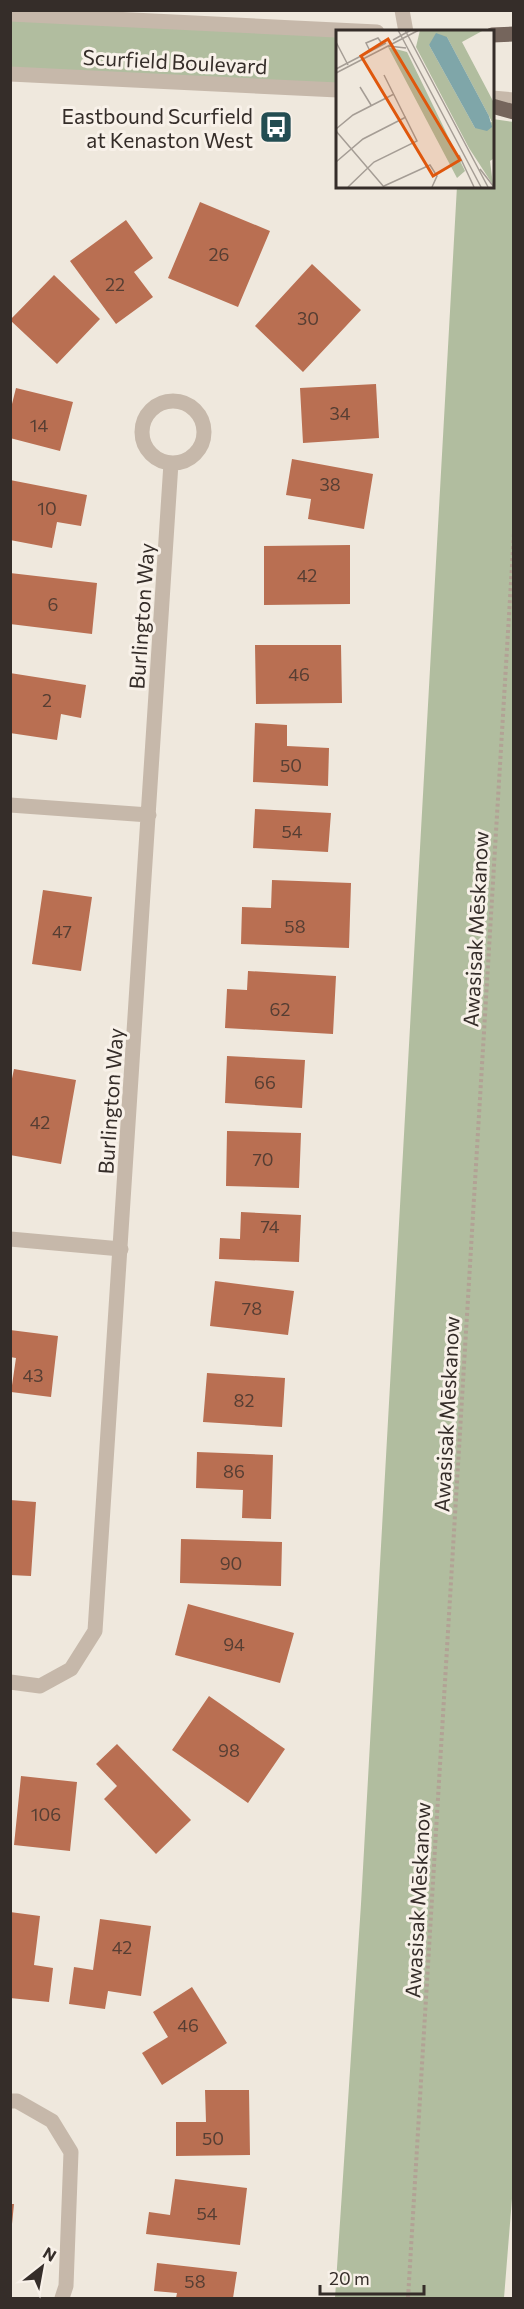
<svg xmlns="http://www.w3.org/2000/svg" width="524" height="2309" font-family="Commissioner,sans-serif">
<rect width="100%" height="100%" fill="#efe8dd"/>
<path fill="#b1bd9f" d="M10 14 338 32V90L11 74Z
M493 119 514 122 513 2186 504 2298H335L361 1904 457 186H492Z"/>
<path fill="#b96f52" d="M200 202 270 231 238 307 168 278Z
M126 220 153 258 134 272 153 297 116 324 70 261Z
M312 264 361 310 303 372 255 326Z
M54 275 100 319 57 364 10 320Z
M376 384 379 438 303 443 300 388Z
M16 388 73 402 60 451 10 438V412Z
M292 459 373 474 364 529 308 519 311 499 286 495Z
M10 480 87 495 81 526 57 522 52 548 10 540Z
M350 545V604L264 605V546Z
M10 573 97 583 92 634 10 624Z
M255 645H341L342 703 256 704Z
M10 673 86 685 81 718 61 714 57 740 10 733Z
M255 723 287 725V746L329 748 328 786 253 782Z
M255 809 331 813 328 852 253 848Z
M272 880 351 883 349 948 241 944 242 907 271 908Z
M43 890 92 897 81 971 32 964Z
M248 971 336 976 333 1034 225 1028 227 989 247 990Z
M227 1056 305 1060 302 1108 225 1103Z
M14 1069 76 1080 61 1164 10 1155V1088Z
M227 1131 301 1133 299 1188 226 1186Z
M241 1212 301 1215 299 1262 219 1259 220 1238 240 1239Z
M215 1281 294 1291 288 1335 210 1326Z
M10 1330 58 1336 51 1397 11 1392 16 1358 10 1357Z
M207 1373 285 1378 282 1427 203 1422Z
M197 1452 273 1455 271 1519 242 1518 243 1490 196 1488Z
M10 1500 36 1502 31 1576 10 1575Z
M181 1539 282 1542 281 1586 180 1583Z
M188 1604 294 1633 280 1683 175 1655Z
M209 1696 285 1749 248 1803 172 1750Z
M117 1744 191 1820 156 1854 104 1799 117 1786 96 1764Z
M21 1776 77 1782 70 1851 14 1845Z
M10 1912 40 1916 34 1965 53 1968 49 2002 10 1998Z
M100 1919 151 1926 141 1996 108 1991 105 2009 69 2004 74 1967 93 1970Z
M192 1987 227 2043 162 2085 142 2053 168 2037 153 2012Z
M205 2090H249L250 2155 176 2156V2122H206Z
M175 2179 247 2188 240 2245 146 2234 149 2212 170 2215Z
M10 2204H14L12 2224H10Z
M157 2263 237 2272 233 2298H176L177 2293 154 2291Z"/>
<g fill="none" stroke-linecap="round" stroke-linejoin="round">
<path stroke="#b2a295" stroke-width="4" stroke-dasharray="3 3" stroke-linecap="butt" d="M408 2298 514 532"/>
<path stroke="#c6b8aa" stroke-width="15" d="M402 10 406 32
M10 14 377 32
M10 74 338 90
M492 98 514 100
M142 432a31 31 0 1 1 62 0a31 31 0 1 1-62 0Z
M10 805 149 815
M10 1239 121 1249
M10 1682 40 1686 71 1669 95 1631 171 463
M10 2101H17L52 2121 71 2152 66 2286 62 2298"/>
<path stroke="#75655c" stroke-width="15" d="M492 35 514 34
M492 106 514 112"/>
</g>
<defs>
<g id="bus-square" transform="scale(1.725)"><rect x="-9" y="-9" width="18" height="18" rx="4" fill="#234d52" stroke="#f8f1e9"/><path d="M-5-6H5V4H4V6H2V4H-2V6H-4V4H-5ZM-3.5-4V0h7V-4ZM-3.5 1.2v1.5H-2V1.2ZM2 1.2v1.5H3.5V1.2Z" fill="#fff"/></g>
</defs>
<g fill-rule="evenodd">
<use href="#bus-square" x="276" y="127"/>
</g>
<g text-anchor="middle" dominant-baseline="central" stroke-width="6" stroke-linejoin="round" paint-order="stroke">
<g font-size="18" fill="#563e33">
<text x="219" y="254">26</text>
<text x="115" y="284">22</text>
<text x="308" y="318">30</text>
<text x="340" y="413">34</text>
<text x="39" y="425">14</text>
<text x="330" y="484">38</text>
<text x="47" y="508">10</text>
<text x="307" y="575">42</text>
<text x="53" y="604">6</text>
<text x="299" y="674">46</text>
<text x="47" y="700">2</text>
<text x="291" y="765">50</text>
<text x="292" y="831">54</text>
<text x="295" y="926">58</text>
<text x="62" y="931">47</text>
<text x="280" y="1009">62</text>
<text x="265" y="1082">66</text>
<text x="40" y="1122">42</text>
<text x="263" y="1159">70</text>
<text x="270" y="1226">74</text>
<text x="252" y="1308">78</text>
<text x="33" y="1375">43</text>
<text x="244" y="1400">82</text>
<text x="234" y="1471">86</text>
<text x="231" y="1563">90</text>
<text x="234" y="1644">94</text>
<text x="229" y="1750">98</text>
<text x="46" y="1814">106</text>
<text x="122" y="1947">42</text>
<text x="188" y="2025">46</text>
<text x="213" y="2138">50</text>
<text x="207" y="2213">54</text>
<text x="195" y="2281">58</text>
</g>
<g font-size="21" fill="#352d29" stroke="#f8f1e9">
<text transform="translate(175 61) rotate(3)">Scurfield Boulevard</text>
<text transform="translate(141 616) rotate(-86)">Burlington Way</text>
<text transform="translate(475 929) rotate(-87)">Awasisak Mēskanow</text>
<text transform="translate(110 1101) rotate(-86)">Burlington Way</text>
<text transform="translate(446 1414) rotate(-87)">Awasisak Mēskanow</text>
<text transform="translate(417 1900) rotate(-87)">Awasisak Mēskanow</text>
</g>
<g font-size="21" fill="#352d29" stroke="#f8f1e9" text-anchor="end">
<text x="253" y="115">Eastbound Scurfield<tspan x="253" dy="24">at Kenaston West</tspan></text>
</g>
</g>
<g transform="translate(336 30)">
<rect width="158" height="158" fill="#efe8dd"/>
<path d="M84 0H148L126 12 157 71V129L154 131 157 155 133 118 80 17ZM111 7 153 86 156 92 139 98 93 15ZM52 17 71 22 129 141 121 148Z" fill="#b1bd9f" fill-rule="evenodd"/>
<path d="M100 3 111 7 153 86 156 97 151 101 139 98 93 15Z" fill="#7fa6a9"/>
<path fill="none" stroke="#a59d95" stroke-width="1.5" d="M62 0 145 157M69 0 152 157M57 10 75 0M0 12 12 35M52 16 70 18M34 21 30 13 42 8 47 15M0 39 50 13M0 43 83 0M24 57 35 75M0 99 17 85 58 64M0 101 48 157M123 125 138 157M0 132 27 109 70 87M144 139 158 157M48 156 94 135 101 146 96 157M12 157 38 132 81 111 48 45"/>
<path fill="#df570d" fill-opacity="0.15" stroke="#df570d" stroke-width="3" d="M52 9 124 130 97 146 25 26Z"/>
<rect width="158" height="158" fill="none" stroke="#352d29" stroke-width="3"/>
</g>
<rect width="524" height="2309" fill="none" stroke="#352d29" stroke-width="24"/>
<g transform="translate(42 2267) rotate(31)" stroke="#f8f1e9" stroke-width="4.5" paint-order="stroke">
<path d="M0-4.5L10 22L0 15L-10 22Z" fill="#352d29"/>
<text y="-9" font-size="16" font-weight="bold" text-anchor="middle" fill="#352d29">N</text>
</g>
<path d="M320 2285v9h104v-9" fill="none" stroke="#352d29" stroke-width="3"/>
<text x="329" y="2285" font-size="18" fill="#352d29" stroke="#f8f1e9" stroke-width="4.5" paint-order="stroke">20 m</text>
</svg>
